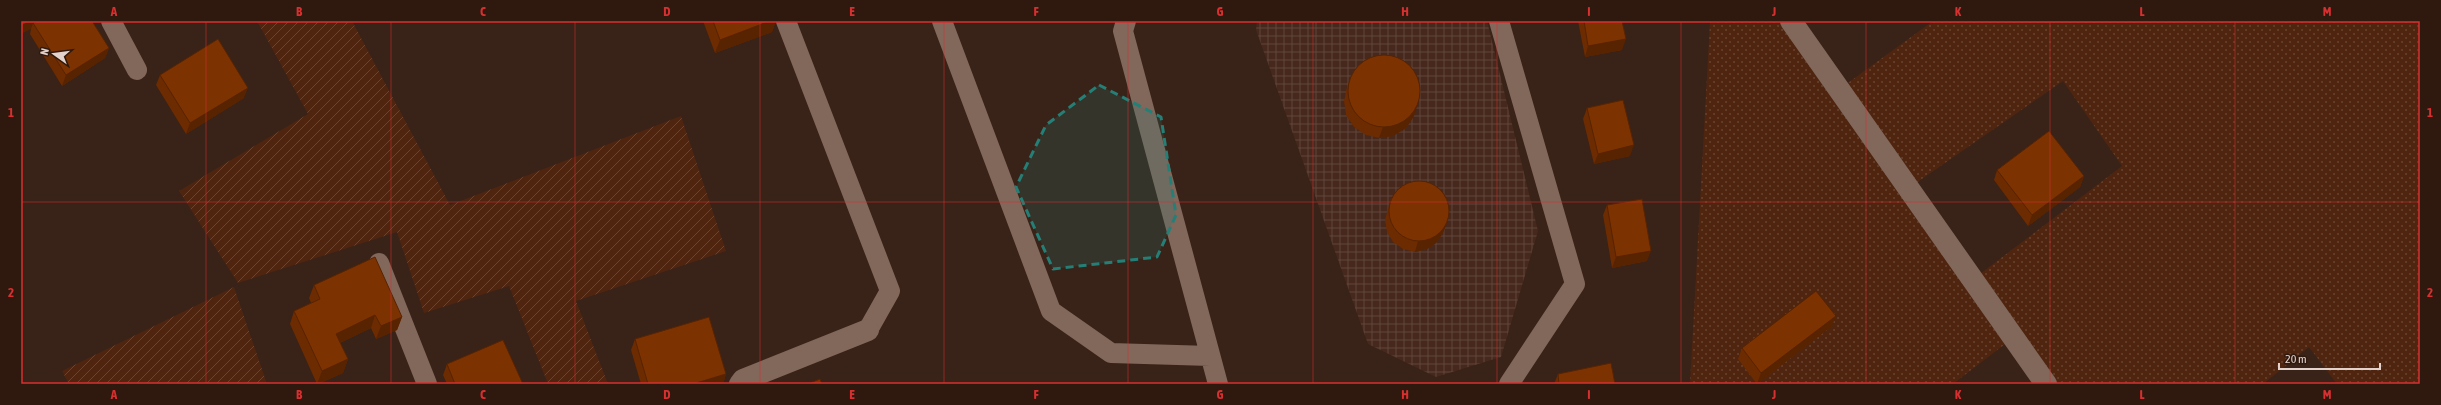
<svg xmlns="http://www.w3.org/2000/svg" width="2441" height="405" font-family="'Asap Condensed',sans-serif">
<defs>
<pattern id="industrial-grid" width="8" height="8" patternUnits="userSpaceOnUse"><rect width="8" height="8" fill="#46281c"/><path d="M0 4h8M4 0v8" fill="none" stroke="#60463c"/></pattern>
<pattern id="grass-dots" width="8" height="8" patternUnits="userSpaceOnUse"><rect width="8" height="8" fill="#4f2510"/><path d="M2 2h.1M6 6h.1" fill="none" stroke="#684431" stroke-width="1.8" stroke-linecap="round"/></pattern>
<pattern id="garden-furrows" width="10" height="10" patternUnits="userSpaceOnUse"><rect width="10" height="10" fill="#4f2510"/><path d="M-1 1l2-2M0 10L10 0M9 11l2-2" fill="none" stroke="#684431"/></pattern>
</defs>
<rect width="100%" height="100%" fill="#392217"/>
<path fill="url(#industrial-grid)" d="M1257 21H1487L1538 231 1501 357 1436 377 1368 344 1256 30Z"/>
<path fill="url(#grass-dots)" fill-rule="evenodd" d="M1710 21H1781L1834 93 1933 21H2420V384H2337L2309 347 2263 384H2047L2013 338 1953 384H1690ZM2063 81 2122 166 1972 280 1906 190Z"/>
<path fill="url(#garden-furrows)" d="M257 21H352L450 205 681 116 726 251 576 301 608 384H548L509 286 424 313 397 232 238 283 179 191 308 114Z
M234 287 267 384H69L62 371Z"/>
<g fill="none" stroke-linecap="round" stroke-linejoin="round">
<path stroke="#82675b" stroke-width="20" d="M111 21 137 70
M786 21 890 291 868 330
M942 21 1051 311 1111 353 1210 356
M1126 21 1123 31 1218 384
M1499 21 1575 284 1509 384
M379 263 427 384"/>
<path stroke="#82675b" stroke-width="22" d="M1791 21 2046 384
M740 384 743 380 868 330"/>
</g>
<path fill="#6c2b01" d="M21 21H92L109 48 105 58 62 86 30 34 31 29Z
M703 21H776L772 32 715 53Z
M1578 21H1622V50L1585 57Z
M160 75 244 98 186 134 156 85Z
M1351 77 1414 116 1406 128 1393 136 1379 138 1366 135 1354 127 1346 115 1344 101 1347 87Z
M1587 108 1630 156 1594 164 1583 119Z
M1997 170 2084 176 2080 187 2028 226 1994 180Z
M1391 198 1443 233 1436 243 1427 249 1415 252 1403 249 1393 242 1387 232 1385 220Z
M1607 205 1647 261 1612 268 1603 215Z
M314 285 402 317 397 330 376 339 371 328 340 343 348 359 343 373 318 384H317L290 324 294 311 311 303 309 298Z
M1832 326 1757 384 1738 359 1742 348Z
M635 339 726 374 723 384H641L631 350Z
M447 364 523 384H447L443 375Z
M1558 374 1615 384H1554Z"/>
<path fill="#582301" d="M30 21H45L33 23 31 29 21 34V26Z
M770 21H776L772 32 715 53 720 40Z
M1626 39 1622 50 1585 57 1588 46Z
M109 48 105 58 62 86 66 75Z
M248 88 244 98 186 134 190 123Z
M1417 106 1414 116 1406 128 1393 136 1379 138 1383 127Z
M1634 145 1630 156 1594 164 1598 154Z
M2084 176 2080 187 2028 226 2032 215Z
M1447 223 1443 233 1436 243 1427 249 1415 252 1418 241Z
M1651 251 1647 261 1612 268 1616 257Z
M375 315 371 328 331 347 336 334Z
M1836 316 1832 326 1757 384 1761 373Z
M402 317 397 330 376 339 381 326Z
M348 359 343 373 317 384 322 371Z
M726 374 723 384H693Z"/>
<path fill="#7d3201" stroke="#582301" d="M21 21H30L21 26Z
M37 21H92L109 48 66 75 33 23Z
M713 21H770L720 40Z
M1584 21H1622L1626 39 1588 46Z
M218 39 248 88 190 123 160 75Z
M1348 91a36 36 0 1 1 72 0a36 36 0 1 1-72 0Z
M1623 100 1634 145 1598 154 1587 108Z
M2049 131 2084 176 2032 215 1997 170Z
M1389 211a30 30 0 1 1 60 0a30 30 0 1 1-60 0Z
M1642 199 1651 251 1616 257 1607 205Z
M375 257 402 317 381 326 375 315 336 334 348 359 322 371 294 311 320 299 314 285Z
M1816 291 1836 316 1761 373 1742 348Z
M709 317 726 374 693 384H648L635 339Z
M503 340 523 384H455L447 364Z
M1611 363 1615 384H1559L1558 374Z
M820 379 822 384H807Z"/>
<path fill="#247f77" fill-opacity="0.2" stroke="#247f77" stroke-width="3" stroke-dasharray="8 5" stroke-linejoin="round" d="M1099 85 1161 117 1176 215 1157 257 1053 269 1016 187 1046 125Z"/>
<path fill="none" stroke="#d73030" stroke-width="1" stroke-opacity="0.55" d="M206 21V384M391 21V384M575 21V384M760 21V384M944 21V384M1128 21V384M1313 21V384M1497 21V384M1681 21V384M1866 21V384M2050 21V384M2235 21V384M21 202H2420"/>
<rect width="2441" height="405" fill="none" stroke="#2f180e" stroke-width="44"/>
<g transform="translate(54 54) rotate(284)" stroke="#2f180e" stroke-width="3" paint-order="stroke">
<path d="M0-3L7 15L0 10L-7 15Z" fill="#e2d2cb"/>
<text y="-6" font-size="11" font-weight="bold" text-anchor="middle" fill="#e2d2cb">N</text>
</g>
<path d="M2279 363v6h101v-6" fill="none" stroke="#e2d2cb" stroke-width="2"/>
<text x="2285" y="363" font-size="12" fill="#e2d2cb" stroke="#2f180e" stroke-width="3" paint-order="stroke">20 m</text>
<rect x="22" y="22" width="2397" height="361" fill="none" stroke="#d73030" stroke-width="1.5"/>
<g font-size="13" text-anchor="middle" font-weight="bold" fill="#d73030">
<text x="114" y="16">A</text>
<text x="299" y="16">B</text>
<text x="483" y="16">C</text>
<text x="667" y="16">D</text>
<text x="852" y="16">E</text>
<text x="1036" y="16">F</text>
<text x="1220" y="16">G</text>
<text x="1405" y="16">H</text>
<text x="1589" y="16">I</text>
<text x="1774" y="16">J</text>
<text x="1958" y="16">K</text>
<text x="2142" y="16">L</text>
<text x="2327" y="16">M</text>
<text x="11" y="117">1</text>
<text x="2430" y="117">1</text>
<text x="11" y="297">2</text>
<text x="2430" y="297">2</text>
<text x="114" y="399">A</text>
<text x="299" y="399">B</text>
<text x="483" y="399">C</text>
<text x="667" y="399">D</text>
<text x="852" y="399">E</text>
<text x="1036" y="399">F</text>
<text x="1220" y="399">G</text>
<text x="1405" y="399">H</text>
<text x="1589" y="399">I</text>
<text x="1774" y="399">J</text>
<text x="1958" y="399">K</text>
<text x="2142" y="399">L</text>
<text x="2327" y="399">M</text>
</g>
</svg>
